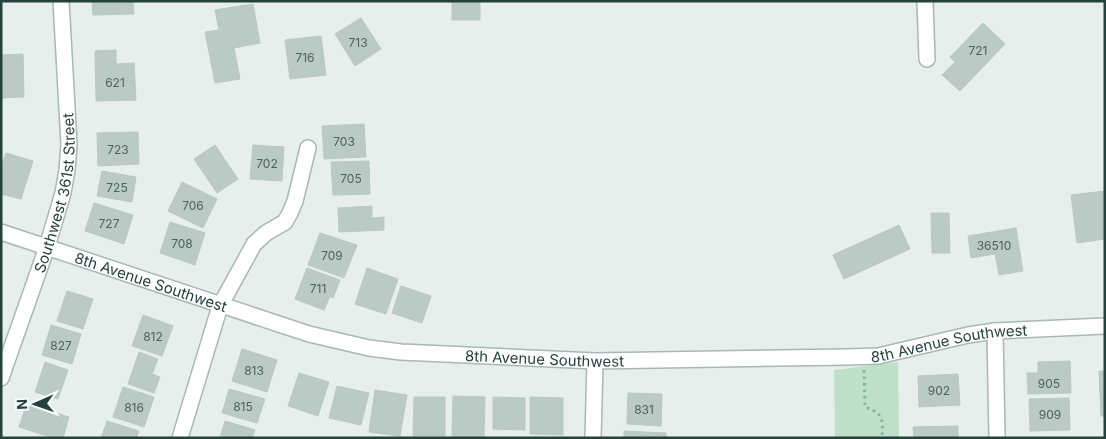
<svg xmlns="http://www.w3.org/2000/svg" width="1106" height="439" font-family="Inter,sans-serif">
<rect width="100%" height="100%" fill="#e6efeb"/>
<path fill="#bfe0c8" d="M898 362 899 438H835L834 370Z"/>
<path fill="#bbcac4" stroke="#b8c9c2" d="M92 1H133L134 14 93 15Z
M452 1H480V20H452Z
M253 4 260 43 234 48 240 79 215 83 205 32 219 30 215 10Z
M361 18 381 49 355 66 335 34Z
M983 23 1005 44 960 91 942 75 955 62 950 57Z
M321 36 326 75 290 79 285 40Z
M116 50V64L134 63 136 100 96 101 95 51Z
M23 54 24 97 1 98V55Z
M364 124 366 157 324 159 322 126Z
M138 132 139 164 98 166 97 133Z
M215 145 238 179 217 193 194 159Z
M253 145 284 147 282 181 250 179Z
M6 153 33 161 21 199 1 194V168Z
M369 161 370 194 333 195 331 162Z
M102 171 136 177 132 202 97 196Z
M182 182 217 199 203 228 168 211Z
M1105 191V239L1077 243 1071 195Z
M94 203 133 215 124 244 85 231Z
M372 206V218L384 217V230L339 232 338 208Z
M931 213H949L950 253H932Z
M170 222 205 233 195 265 160 253Z
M899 225 910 249 844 279 833 255Z
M1016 228 1023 271 999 275 995 254 971 258 968 236Z
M320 233 357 245 344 278 308 265Z
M307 268 340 280 333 298 330 296 324 310 295 299Z
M367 268 398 279 386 314 355 304Z
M401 286 431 296 422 323 392 313Z
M67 291 93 299 83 329 57 321Z
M143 315 173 326 162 356 132 346Z
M51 325 81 334 72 364 42 355Z
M242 349 277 360 267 392 232 381Z
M139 352 158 359 152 374 160 377 154 393 128 384Z
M1070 361 1071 393 1028 394 1027 373H1038V362Z
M45 362 68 370 58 399 35 392Z
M1099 371H1105V416H1101Z
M299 373 329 382 318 416 288 406Z
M958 374 960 405 919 407 918 376Z
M337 386 369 393 361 425 329 418Z
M123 387 154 397 144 427 113 417Z
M229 389 265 399 257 423 222 413Z
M375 390 407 395 400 436 369 432Z
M628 393 662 394 661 426 627 424Z
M453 396 485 397 484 438 452 437Z
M414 397H445V436H413Z
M493 397 525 398V430L493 429Z
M530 397 563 398V435L530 434Z
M1069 398 1070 430 1030 431 1029 399Z
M27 403 69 417 63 438H53L19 427Z
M107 421 139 431 136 438H101Z
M225 421 255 430 252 438H220Z
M958 426V438H914L913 427Z
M624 431 666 433V438H624Z"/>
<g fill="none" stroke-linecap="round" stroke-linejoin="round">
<g stroke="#a8b8b2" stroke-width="18">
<g id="minor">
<path d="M925 1 927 59"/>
<path id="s1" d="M1 232 309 334 369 348 401 352 595 361 847 357 878 356 968 335 995 331 1105 326"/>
<path d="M995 331 997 438"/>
<path id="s2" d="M1 378 47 247 63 193 67 170 69 144 61 1"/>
<path d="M180 438 220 306 254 244 266 233 285 222 290 213 295 201 308 148"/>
<path d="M593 438 595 361"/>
</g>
</g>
<path stroke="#86b3a5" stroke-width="3" stroke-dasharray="2.5 4" stroke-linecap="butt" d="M864 370 865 407C884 413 883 421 882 438"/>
<use href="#minor" stroke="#fff" stroke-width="15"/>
</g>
<g text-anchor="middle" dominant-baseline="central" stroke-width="4" stroke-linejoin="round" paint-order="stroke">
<g font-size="12" fill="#4a645c">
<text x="358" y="42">713</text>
<text x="978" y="50">721</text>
<text x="305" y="57">716</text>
<text x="115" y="82">621</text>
<text x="344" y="141">703</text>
<text x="118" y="149">723</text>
<text x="267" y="163">702</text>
<text x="351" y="178">705</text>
<text x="117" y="187">725</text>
<text x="193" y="205">706</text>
<text x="109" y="223">727</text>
<text x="182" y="243">708</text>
<text x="994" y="245">36510</text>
<text x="332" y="255">709</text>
<text x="318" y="288">711</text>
<text x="153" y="336">812</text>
<text x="61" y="345">827</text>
<text x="254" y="370">813</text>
<text x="1049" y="383">905</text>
<text x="939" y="390">902</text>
<text x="243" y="406">815</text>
<text x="134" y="407">816</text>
<text x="644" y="409">831</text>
<text x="1050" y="414">909</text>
</g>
<g font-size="15" fill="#24423a" stroke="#f7fbf9">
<text stroke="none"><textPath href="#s2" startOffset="194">Southwest 361st Street</textPath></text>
<text stroke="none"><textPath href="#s1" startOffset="158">8th Avenue Southwest</textPath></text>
<text stroke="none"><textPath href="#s1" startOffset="968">8th Avenue Southwest</textPath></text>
<text stroke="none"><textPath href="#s1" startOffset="562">8th Avenue Southwest</textPath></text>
</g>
</g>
<rect width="1106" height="439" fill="none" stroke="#24423a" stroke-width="5"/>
<g transform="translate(35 404) rotate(268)" stroke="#f7fbf9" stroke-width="4" paint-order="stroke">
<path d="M0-4L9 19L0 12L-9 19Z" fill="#24423a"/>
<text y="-8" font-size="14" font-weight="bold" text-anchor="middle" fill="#24423a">N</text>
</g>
</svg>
